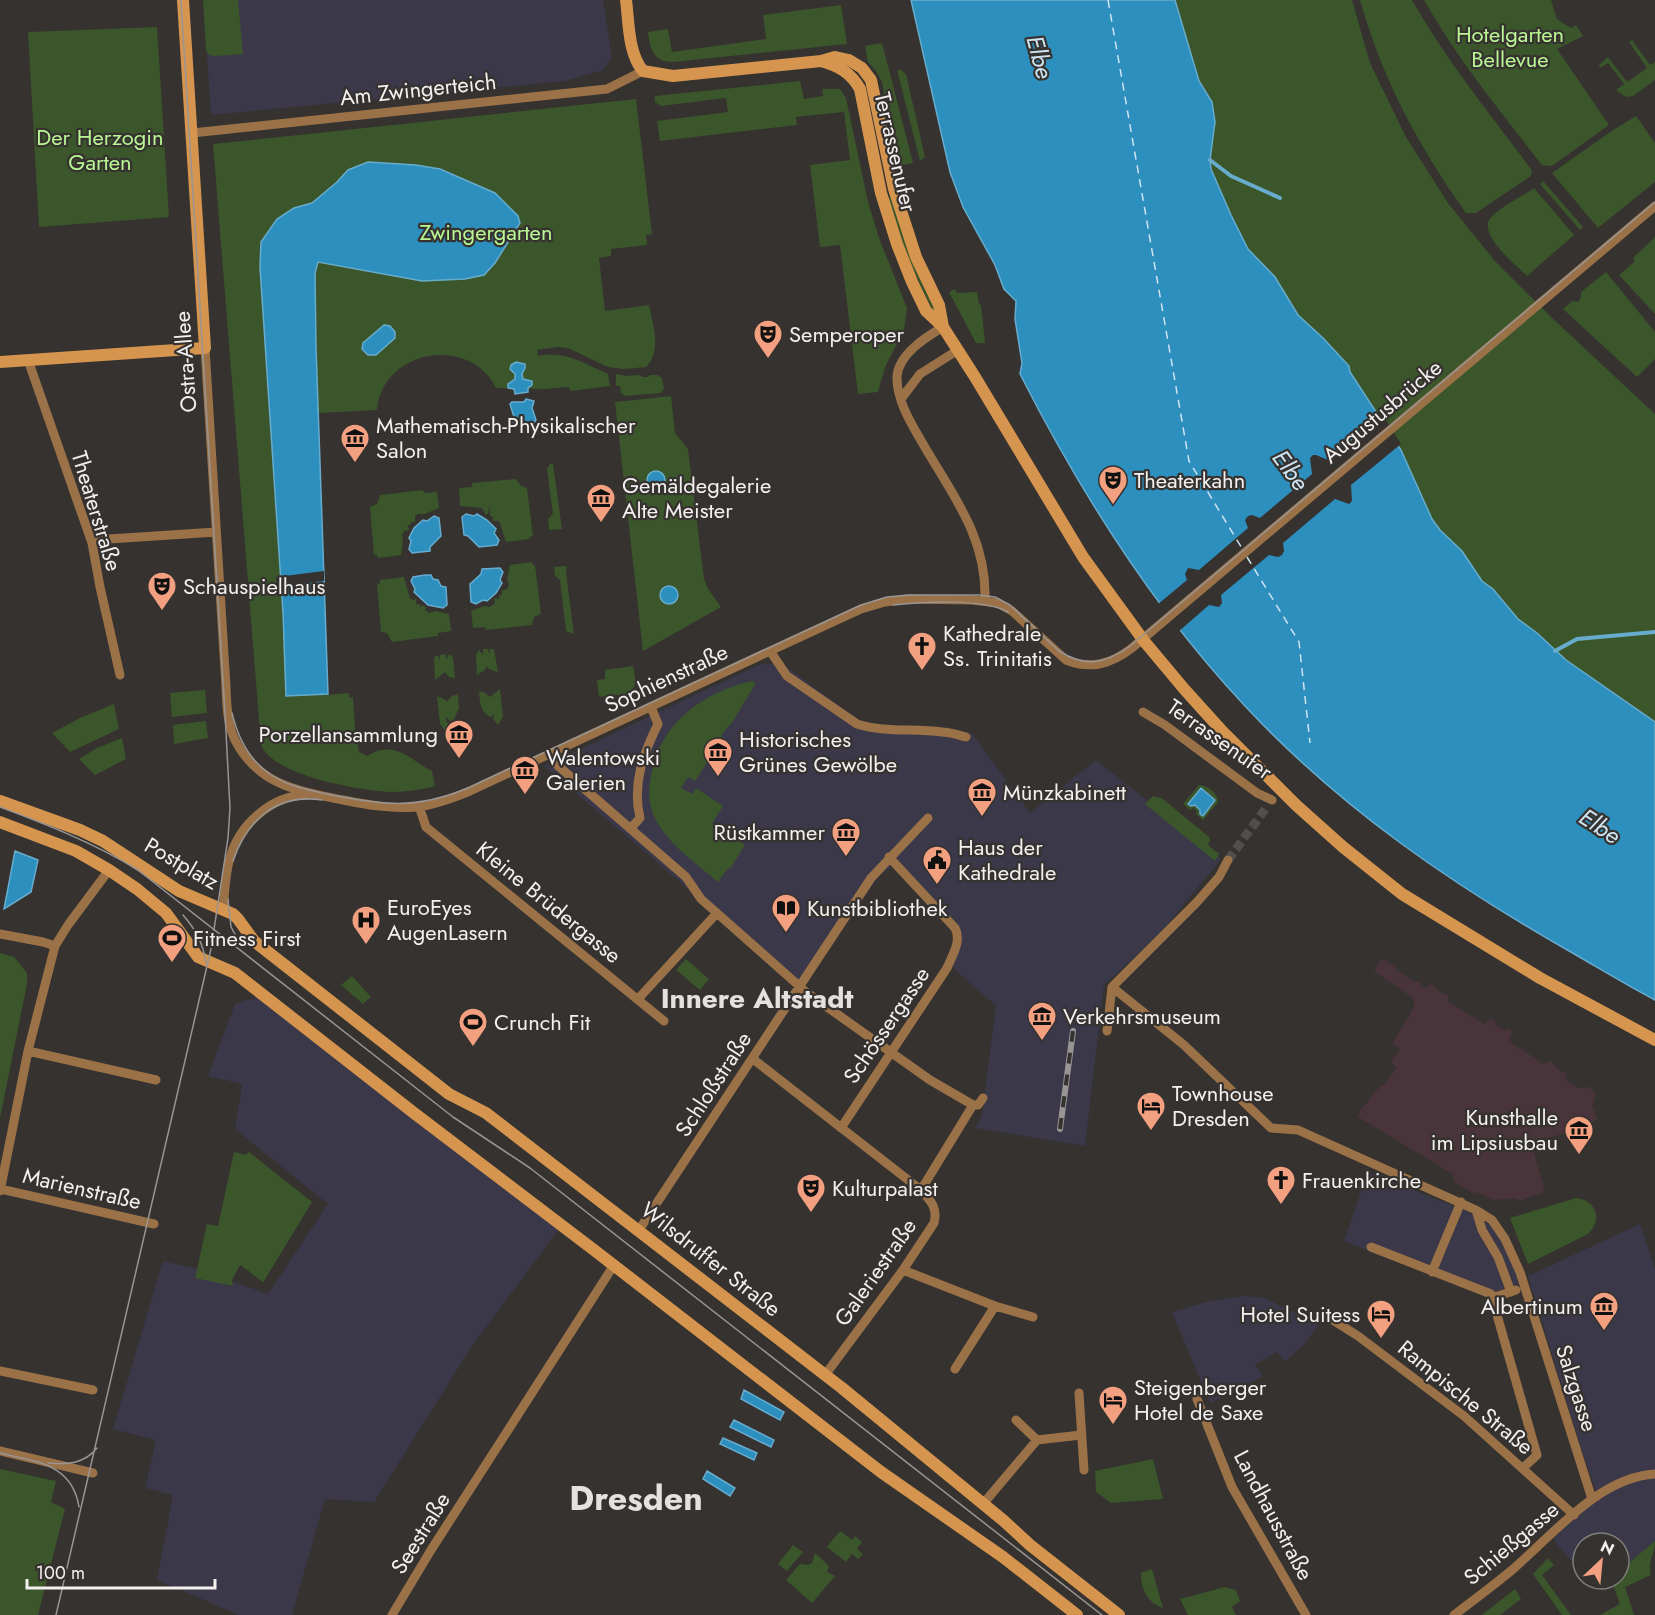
<svg xmlns="http://www.w3.org/2000/svg" width="1655" height="1615" font-family="Jost,sans-serif">
<rect width="100%" height="100%" fill="#353230"/>
<path fill="#3a3849" d="M203 0H603L612 58 603 70 565 81 211 115Z
M781 663 863 723 889 727H935L972 733 1030 813 1096 760 1221 859 1159 935 1104 985 1085 1146 975 1128 982 1115 996 1006 952 967 956 936 894 864 879 876 800 991 680 882 544 766 761 664Z
M256 997 559 1229 472 1346 374 1502 325 1499 292 1615H239L157 1580 173 1495 145 1488 156 1440 113 1429 163 1261 197 1269 268 1294 328 1204 235 1129 242 1084 208 1076 235 1004Z
M1368 1172 1466 1211 1490 1225 1499 1234 1508 1249 1520 1283 1487 1295 1344 1241Z
M1640 1224 1655 1269V1541L1619 1571V1543H1583V1574L1557 1545 1554 1536 1599 1499 1582 1452 1528 1276Z
M1245 1296 1265 1298 1319 1325 1303 1345 1285 1362 1277 1352 1255 1365 1263 1376 1210 1403 1172 1312 1210 1301Z"/>
<path fill="#48343a" d="M1385 959 1387 963 1395 966V969L1416 982H1420V985L1424 988 1431 984 1442 993 1448 995V1001L1484 1024 1491 1018 1496 1021 1495 1024 1504 1030 1507 1028 1512 1031 1509 1041 1544 1064 1550 1061 1560 1071 1567 1072 1565 1079 1579 1088 1590 1087 1596 1094 1594 1103 1592 1104 1597 1120 1572 1131 1531 1143 1545 1190H1542L1543 1193 1519 1201 1517 1198 1494 1200 1477 1192 1475 1195 1454 1181V1175L1358 1117 1360 1111 1381 1085 1383 1086 1397 1067 1390 1062 1400 1049 1392 1044 1414 1007 1413 998 1374 971 1381 960Z"/>
<path fill="#3b562a" fill-rule="evenodd" d="M203 0H238L243 54 215 56 209 55 206 50Z
M1175 0H1352L1370 63 1406 137 1448 203 1494 260 1550 316 1655 414V722L1566 660 1537 633 1518 619 1493 589 1482 581 1462 551 1440 530 1432 519 1401 450 1350 372 1349 366 1323 338 1298 315 1275 277 1248 249 1231 215 1211 169 1210 160 1215 122 1212 102 1199 81Z
M1360 0H1412C1446 60 1490 114 1531 169L1532 173 1531 176 1476 213H1466C1418 145 1383 81 1360 0Z
M1424 0H1551L1557 19 1571 28 1576 25 1583 36 1557 49 1609 125 1552 166 1542 165C1501 112 1457 59 1424 0Z
M841 5 847 44 673 62C653 62 650 49 648 32L668 29 672 52 766 39 763 15Z
M157 27 169 217 39 227 28 32Z
M1632 40 1650 65 1655 62V80L1633 96 1626 97 1616 90 1624 84 1608 63 1600 68 1599 65 1608 57 1627 82 1647 68 1629 42Z
M882 43 913 163 898 166 882 82 876 71 868 62 865 46Z
M897 70H901L906 74 925 157 920 161Z
M800 81 804 99 823 96 822 89H840L846 98 868 202 879 238 907 308 904 330 885 367 878 392 858 394 840 245 820 247 810 165 850 160 844 112 796 117 797 125 660 141 657 121 728 112 726 98 661 106 655 102V96Z
M636 99 652 234 646 235 647 245 611 249V256L599 258 605 311 649 305C653 325 662 351 646 367L623 369 608 367 568 348 558 347 537 350 538 356C564 350 585 364 608 374L610 386 570 391 569 387 544 389 496 388C469 334 382 350 377 410L318 413 328 695 349 693V698L353 697 355 728 353 742 358 745 359 752 367 756C395 739 410 760 432 771L435 786C420 790 405 792 389 792 358 790 274 776 261 745L213 144Z
M1636 116 1655 143V182L1598 228 1552 173 1613 130Z
M1543 181 1583 227 1580 230 1540 184Z
M1534 188 1574 235 1527 276C1516 265 1476 233 1491 217 1502 206 1521 197 1534 188Z
M891 197 935 310 933 311 910 263 887 198Z
M1655 237V314L1619 275 1634 262V257Z
M1606 272 1655 332V359L1637 377 1563 309 1572 301 1579 302 1581 296V292Z
M955 289 957 293 977 292 979 304 981 305 985 343H976L949 292Z
M616 374 626 376 640 375 643 377H648L650 375H658L662 378 664 389 661 393 626 396 621 393 620 386H616Z
M671 396 675 433 688 449 704 579 708 589 721 607 643 651 615 402Z
M550 464H553L562 529 549 530 548 519 553 514 547 469Z
M516 479 521 486 527 488 533 536 529 537V539L506 542 500 523 498 521H493V517L490 516V510L488 506 489 512 486 515 482 508 460 506 459 488 472 487V483Z
M423 490 424 493 437 492 439 508 425 514H417L415 517V522H411L410 525H407L409 529 407 531 405 530 402 535 403 541 401 555 378 558 377 555H374L370 507 377 504 380 495Z
M532 562 533 565H535L541 614 534 617 532 625 486 630 485 627 473 628 471 611 484 606 490 607 495 603 494 598 499 599V596L502 594V590H506L509 585 507 579 510 565Z
M567 566 566 573 574 634 566 631 560 580 555 576 554 567Z
M404 577 410 598 413 600 416 599V604H420V607L424 605 426 608 425 610 429 613 435 611 449 614 451 631 438 633V636L392 642 387 633 381 632 377 584 380 583V580Z
M483 649H488L489 655 490 649H494L498 672 489 669 487 666 485 670 477 675 476 655 479 650 483 655Z
M446 654V660L449 654 453 657 455 678 449 677 445 672 435 680 434 657 438 655 440 660V655Z
M633 666C635 677 638 687 628 694L599 697 597 680 605 679V670Z
M752 681 756 683 733 721 722 734V739L695 781 688 777 681 788 692 794 696 788 723 806 712 824 745 845 730 869 728 868 718 882C696 863 666 843 654 816 648 803 648 789 651 776 659 724 703 692 752 681Z
M500 689 503 717 498 725 493 719 495 713 491 717C480 712 480 702 479 691L485 693 490 697Z
M205 690 207 713 172 717 170 693Z
M458 694 459 708 454 720 450 721 446 717V720L449 725 445 731 440 724 437 696 446 700 447 702 452 696Z
M114 704 119 729 70 752 52 733 80 718Z
M206 721 208 738 174 744 173 725Z
M122 738 126 759 95 775 79 759 97 748Z
M1199 785C1208 785 1218 794 1218 802L1203 820 1196 814 1197 811 1193 808 1190 810 1183 804ZM1203 789 1215 799 1203 816 1195 805 1190 806Z
M1153 796 1163 799 1209 837 1210 840 1208 845 1219 854 1215 861 1145 804Z
M0 953 14 957 27 973V984L0 1118Z
M686 959 709 979 700 990 676 970Z
M352 976 371 997 363 1004 341 985Z
M234 1152 246 1155 249 1152 312 1202 264 1281 263 1282C255 1277 246 1268 240 1265L232 1280 233 1286 195 1278 207 1224 218 1226Z
M1576 1198C1596 1200 1603 1219 1588 1234L1528 1264 1510 1218Z
M1153 1459 1163 1499 1111 1503 1096 1492 1095 1471Z
M0 1469 56 1481 51 1502 65 1509 38 1615H0Z
M840 1531 852 1540 855 1536 862 1542 857 1549 863 1554 858 1559 852 1554 846 1562 827 1547Z
M1655 1541C1655 1554 1647 1562 1651 1575L1625 1587 1634 1615H1600L1620 1604 1611 1579H1619V1571Z
M793 1545 803 1552 787 1571 778 1564Z
M815 1553 829 1566 827 1572 835 1576 812 1603 786 1580 800 1564 808 1565 812 1563Z
M1548 1558 1554 1565 1542 1575 1571 1615H1562L1533 1574Z
M1152 1569 1163 1608C1147 1602 1141 1590 1141 1573Z
M1225 1587 1236 1590 1240 1601 1232 1607 1236 1615H1188L1180 1599Z
M1515 1589 1521 1599 1500 1615H1482Z"/>
<path fill="#2d8fbe" stroke="#68accd" stroke-width="1.5" d="M911 0H1175L1199 81 1212 102 1215 122 1210 160 1211 169 1231 215 1248 249 1275 277 1298 315 1323 338 1349 366 1350 372 1401 450 1432 519 1440 530 1462 551 1482 581 1493 589 1518 619 1537 633 1566 660 1655 722V1000C1628 986 1602 970 1576 955 1454 886 1341 809 1245 706 1153 608 1081 494 1020 374L1022 363 1015 319 1016 301 1004 289 995 265 963 207 950 172Z
M368 162 416 165 440 169 495 193 518 216 520 223 495 263 484 275 465 279 422 281 318 262 315 273 316 347 328 694 286 696 283 613 260 267 261 242 277 219 294 208 312 203 337 182 348 170Z
M384 325 390 326 395 332V338L376 355H368L362 349 363 343Z
M516 362 525 364V368L522 374 523 379 532 381V385L528 388V392L515 394 514 389 508 388V384L515 379V374L510 369 511 365Z
M526 399 534 401 532 408 536 420 534 423H522L515 426 513 424 514 417 510 404 512 402H524Z
M647 480a9 9 0 1 1 18 0a9 9 0 1 1-18 0Z
M466 514 474 516 477 514 487 520 496 529 494 533 499 540 497 545 479 547 468 536 464 535 462 517Z
M434 516 439 518 441 536 430 547V551L412 553 409 549 411 541 409 538 414 528 423 520 427 521Z
M500 568 503 572 500 580 502 583 496 593 487 601 483 600 476 604 471 602 470 584 481 574 482 569Z
M425 575H431L433 579 438 580 441 586 446 587 447 605 443 608 428 605 414 592 415 589 411 581 413 577Z
M660 595a9 9 0 1 1 18 0a9 9 0 1 1-18 0Z
M1201 788 1215 800 1203 816 1200 814V810L1195 805 1191 806 1188 804Z
M15 851 38 860 31 892 4 909Z
M744 1390 784 1412 780 1420 741 1399Z
M734 1420 774 1440 771 1447 730 1427Z
M723 1438 757 1453 754 1460 720 1444Z
M707 1471 735 1488 730 1496 703 1479Z"/>
<path fill="#353230" d="M1379 409 1401 444 1351 485 1352 501 1349 504 1335 499 1283 543 1284 551 1282 555 1278 557 1269 555 1221 595 1222 603 1219 607 1209 605 1178 632 1157 605 1187 580 1185 574 1188 568 1199 570 1248 528 1245 520 1248 516 1252 515 1260 518 1312 474 1310 458 1313 455H1316L1328 460 1381 416Z
M324 571V581L277 586 276 577Z"/>
<g fill="none" stroke-linecap="round" stroke-linejoin="round">
<path stroke="#68accd" stroke-width="4" d="M1210 160 1231 176 1280 198
M1555 651 1577 639 1655 632"/>
<path stroke="#cfe4f1" stroke-width="1.5" stroke-dasharray="8 6" stroke-linecap="butt" d="M1108 0 1189 461 1243 550
M1247 557 1299 642 1310 743"/>
<path stroke="#524e4d" stroke-width="9" stroke-dasharray="9 4.5" stroke-linecap="butt" d="M1228 860 1266 808"/>
<path stroke="#9b7248" stroke-width="9" d="M192 133 607 89 643 71
M943 327C926 337 899 354 897 376 896 400 912 425 923 444 953 496 987 537 985 600
M205 348 225 671C227 693 225 720 235 740 258 785 298 791 343 800 368 805 391 809 416 807 435 805 453 798 470 791L770 651 861 609 885 602 907 599 972 600 998 603 1012 611 1066 660C1091 670 1111 664 1132 648L1655 206
M28 360 92 543 100 587 120 675
M901 399 920 374 958 350
M92 543 109 539 216 532
M770 651 787 676 857 724C885 733 914 728 942 732 950 732 958 735 966 737
M1143 712 1165 725 1257 793 1272 800
M550 753 556 764 686 877 701 899 806 992 930 1080 973 1105H978L983 1098
M419 806 426 827 664 1021
M631 828 640 818C632 785 643 754 658 724L651 707
M223 909C225 892 225 874 230 858 239 825 271 796 305 795
M0 934 43 942 55 946
M1112 987 1184 1045 1271 1128 1298 1130 1476 1210 1492 1220 1505 1239 1520 1272 1592 1499
M1112 987 1197 902 1219 877 1228 860
M638 999 717 913
M1107 1031 1112 987
M28 1051 156 1080
M753 1059 921 1190C931 1201 938 1208 934 1223L903 1270 825 1375
M841 1128 947 968C952 956 962 941 955 928L889 857
M0 1189 154 1224
M921 1190 973 1105
M0 1191 28 1051 55 946 68 925 109 870
M1476 1210 1482 1230 1498 1257 1511 1292
M639 1230 871 878 928 818
M1371 1247 1491 1294 1537 1455 1523 1468
M903 1270 995 1306 1033 1317
M1432 1272 1461 1202
M1492 1298 1516 1290
M1328 1317 1358 1336 1464 1416 1574 1515
M955 1369 995 1306
M0 1371 93 1390
M1079 1393 1084 1470
M1197 1399 1232 1487 1306 1615
M1016 1420 1037 1440
M0 1451 93 1473
M983 1504 1037 1440 1081 1435
M392 1615 431 1550 614 1265
M1454 1615C1474 1600 1494 1585 1512 1570 1553 1535 1599 1477 1655 1474"/>
<path stroke="#d5954e" stroke-width="12" d="M626 0C629 23 628 53 643 71L673 76 821 61 835 57 849 60 862 68 871 80 894 189 916 257 939 305 943 327
M821 61C839 66 851 73 860 89L881 193 897 244 912 282 926 311 943 327 975 377 1083 557 1144 641 1185 690 1223 732 1296 805 1343 847 1402 894 1540 978 1655 1040
M0 362 205 348 183 0
M0 801 80 830 103 841 179 891 233 914 238 919 254 941 449 1094 486 1113 842 1388 1004 1521 1030 1545 1119 1615
M0 822 76 851 109 870 137 889 166 913 198 957 235 973 414 1113 594 1250 881 1472 1003 1557 1077 1615"/>
<path stroke="#989594" stroke-width="1.5" d="M893 605C922 602 983 598 1008 612
M232 713C238 738 249 760 270 774 287 786 308 790 327 794 380 805 416 810 468 788L861 605 887 597 909 595H978L995 597 1010 605 1059 651C1086 668 1105 664 1130 646L1655 202
M0 807C48 825 94 843 138 870L453 1117 530 1168 1102 1615
M233 861C247 820 277 793 322 800
M228 899 231 927 242 947
M183 915C196 930 203 943 206 963
M0 1453C36 1462 72 1463 79 1507
M48 1463C67 1465 84 1464 97 1448
M56 1615 211 949 228 838 230 808 225 713 181 0"/>
<g stroke="#989594" stroke-width="6">
<path id="rail" d="M1060 1129 1073 1031"/>
</g>
<use href="#rail" stroke="#353230" stroke-width="4" stroke-dasharray="11" stroke-linecap="butt"/>
</g>
<defs>
<g id="theatre-pin" transform="scale(1.5)"><path d="M0 17L-7.5 6A9.5 9.5 0 1 1 7.5 6Z" fill="#f2a07f" stroke="#353230"/><path d="M-5-5.5Q0-4 5-5.5V0Q5 5 0 6Q-5 5-5 0ZM-3.3-2.5H-1v1.5H-3.3ZM1-2.5H3.3v1.5H1ZM-2.8 1Q0 5.5 2.8 1Z" fill="#111"/></g>
<g id="museum-pin" transform="scale(1.5)"><path d="M0 17L-7.5 6A9.5 9.5 0 1 1 7.5 6Z" fill="#f2a07f" stroke="#353230"/><path d="M0-6L6-3V-2H-6V-3ZM-5-1h2V3h-2ZM-1-1h2V3h-2ZM3-1h2V3H3ZM-6 4H6V6H-6Z" fill="#111"/></g>
<g id="church-pin" transform="scale(1.5)"><path d="M0 17L-7.5 6A9.5 9.5 0 1 1 7.5 6Z" fill="#f2a07f" stroke="#353230"/><path d="M-1.2-6h2.4v3.5h3.3v2.4h-3.3V6h-2.4V-.1h-3.3v-2.4h3.3Z" fill="#111"/></g>
<g id="civic-pin" transform="scale(1.5)"><path d="M0 17L-7.5 6A9.5 9.5 0 1 1 7.5 6Z" fill="#f2a07f" stroke="#353230"/><path d="M-.6-6.5H3V-4.5H.6V-3L4-1V1h2V6H-6V1h2V-1L-.6-3ZM-1.2 2.5V6h2.4V2.5Z" fill="#111"/></g>
<g id="library-pin" transform="scale(1.5)"><path d="M0 17L-7.5 6A9.5 9.5 0 1 1 7.5 6Z" fill="#f2a07f" stroke="#353230"/><path d="M-6-4Q-3-5.5-.7-3.5V5Q-3 3-6 4ZM6-4Q3-5.5 .7-3.5V5Q3 3 6 4Z" fill="#111"/></g>
<g id="hospital-pin" transform="scale(1.5)"><path d="M0 17L-7.5 6A9.5 9.5 0 1 1 7.5 6Z" fill="#f2a07f" stroke="#353230"/><path d="M-5-5h3v3.5h4V-5h3V5h-3V1.5h-4V5h-3Z" fill="#111"/></g>
<g id="stadium-pin" transform="scale(1.5)"><path d="M0 17L-7.5 6A9.5 9.5 0 1 1 7.5 6Z" fill="#f2a07f" stroke="#353230"/><path d="M0-5a6.5 5 0 1 0 0 10a6.5 5 0 1 0 0-10ZM-3.5-1.8h7v3.6h-7Z" fill="#111"/></g>
<g id="hotel-pin" transform="scale(1.5)"><path d="M0 17L-7.5 6A9.5 9.5 0 1 1 7.5 6Z" fill="#f2a07f" stroke="#353230"/><path d="M-6-4.5h1.5V1H6V5H4.5V3h-9V5H-6ZM-4 0a1.8 1.8 0 1 1 3.6 0ZM.5 0V-2.5h3Q6-2.5 6 0Z" fill="#111"/></g>
</defs>
<g fill-rule="evenodd">
<use href="#theatre-pin" x="768" y="334"/>
<use href="#museum-pin" x="355" y="438"/>
<use href="#theatre-pin" x="1113" y="480"/>
<use href="#museum-pin" x="601" y="498"/>
<use href="#theatre-pin" x="162" y="586"/>
<use href="#church-pin" x="922" y="646"/>
<use href="#museum-pin" x="459" y="734"/>
<use href="#museum-pin" x="718" y="752"/>
<use href="#museum-pin" x="525" y="770"/>
<use href="#museum-pin" x="982" y="792"/>
<use href="#museum-pin" x="846" y="832"/>
<use href="#civic-pin" x="937" y="860"/>
<use href="#library-pin" x="786" y="908"/>
<use href="#hospital-pin" x="366" y="920"/>
<use href="#stadium-pin" x="172" y="938"/>
<use href="#museum-pin" x="1042" y="1016"/>
<use href="#stadium-pin" x="473" y="1022"/>
<use href="#hotel-pin" x="1151" y="1106"/>
<use href="#museum-pin" x="1579" y="1130"/>
<use href="#church-pin" x="1281" y="1180"/>
<use href="#theatre-pin" x="811" y="1188"/>
<use href="#museum-pin" x="1604" y="1306"/>
<use href="#hotel-pin" x="1381" y="1314"/>
<use href="#hotel-pin" x="1113" y="1400"/>
</g>
<g text-anchor="middle" dominant-baseline="central" stroke-width="4.5" stroke-linejoin="round" paint-order="stroke">
<g font-size="22" fill="#baf794" stroke="#353230">
<text x="1510" y="34">Hotelgarten<tspan x="1510" dy="25">Bellevue</tspan></text>
<text x="100" y="137">Der Herzogin<tspan x="100" dy="25">Garten</tspan></text>
<text x="486" y="232">Zwingergarten</text>
</g>
<g font-size="22" fill="#f3f0ef" stroke="#353230">
<text transform="translate(418 89) rotate(-6)">Am Zwingerteich</text>
<text transform="translate(896 152) rotate(77)">Terrassenufer</text>
<text transform="translate(185 362) rotate(-94)">Ostra-Allee</text>
<text transform="translate(1382 411) rotate(-40)">Augustusbrücke</text>
<text transform="translate(97 511) rotate(73)">Theaterstraße</text>
<text transform="translate(666 678) rotate(-25)">Sophienstraße</text>
<text transform="translate(1220 739) rotate(35)">Terrassenufer</text>
<text transform="translate(182 863) rotate(30)">Postplatz</text>
<text transform="translate(549 902) rotate(39)">Kleine Brüdergasse</text>
<text transform="translate(886 1025) rotate(-56)">Schössergasse</text>
<text transform="translate(713 1084) rotate(-57)">Schloßstraße</text>
<text transform="translate(82 1188) rotate(13)">Marienstraße</text>
<text transform="translate(711 1259) rotate(38)">Wilsdruffer Straße</text>
<text transform="translate(875 1272) rotate(-55)">Galeriestraße</text>
<text transform="translate(1577 1388) rotate(72)">Salzgasse</text>
<text transform="translate(1466 1397) rotate(39)">Rampische Straße</text>
<text transform="translate(1274 1515) rotate(62)">Landhausstraße</text>
<text transform="translate(420 1533) rotate(-58)">Seestraße</text>
<text transform="translate(1511 1543) rotate(-40)">Schießgasse</text>
</g>
<g font-size="22" fill="#f3f0ef" stroke="#353230" text-anchor="start">
<text x="789" y="334">Semperoper</text>
<text x="376" y="425">Mathematisch-Physikalischer<tspan x="376" dy="25">Salon</tspan></text>
<text x="1134" y="480">Theaterkahn</text>
<text x="622" y="485">Gemäldegalerie<tspan x="622" dy="25">Alte Meister</tspan></text>
<text x="183" y="586">Schauspielhaus</text>
<text x="943" y="633">Kathedrale<tspan x="943" dy="25">Ss. Trinitatis</tspan></text>
<text x="438" y="734" text-anchor="end">Porzellansammlung</text>
<text x="739" y="739">Historisches<tspan x="739" dy="25">Grünes Gewölbe</tspan></text>
<text x="546" y="757">Walentowski<tspan x="546" dy="25">Galerien</tspan></text>
<text x="1003" y="792">Münzkabinett</text>
<text x="825" y="832" text-anchor="end">Rüstkammer</text>
<text x="958" y="847">Haus der<tspan x="958" dy="25">Kathedrale</tspan></text>
<text x="387" y="907">EuroEyes<tspan x="387" dy="25">AugenLasern</tspan></text>
<text x="807" y="908">Kunstbibliothek</text>
<text x="193" y="938">Fitness First</text>
<text x="1063" y="1016">Verkehrsmuseum</text>
<text x="494" y="1022">Crunch Fit</text>
<text x="1172" y="1093">Townhouse<tspan x="1172" dy="25">Dresden</tspan></text>
<text x="1558" y="1117" text-anchor="end">Kunsthalle<tspan x="1558" dy="25">im Lipsiusbau</tspan></text>
<text x="1302" y="1180">Frauenkirche</text>
<text x="832" y="1188">Kulturpalast</text>
<text x="1583" y="1306" text-anchor="end">Albertinum</text>
<text x="1360" y="1314" text-anchor="end">Hotel Suitess</text>
<text x="1134" y="1387">Steigenberger<tspan x="1134" dy="25">Hotel de Saxe</tspan></text>
</g>
<g font-size="24" font-style="italic" fill="#cfe4f1" stroke="#353230">
<text transform="translate(1040 57) rotate(75)">Elbe</text>
<text transform="translate(1291 470) rotate(54)">Elbe</text>
<text transform="translate(1600 826) rotate(33)">Elbe</text>
</g>
<g font-size="28" font-weight="bold" fill="#e5e1df" stroke="#353230">
<text x="757" y="998">Innere Altstadt</text>
</g>
<g font-size="34" font-weight="bold" fill="#e5e1df" stroke="#353230">
<text x="636" y="1498">Dresden</text>
</g>
</g>
<g transform="translate(1601 1561) rotate(26)"><circle r="28" fill="#353230" stroke="#817e7c" stroke-width="1.5"/>
<path d="M0-4.5L10 22L0 15L-10 22Z" fill="#f2a07f"/>
<text y="-9" font-size="16" font-weight="bold" text-anchor="middle" fill="#f3f0ef">N</text>
</g>
<path d="M27 1579v9h188v-9" fill="none" stroke="#f3f0ef" stroke-width="3"/>
<text x="36" y="1579" font-size="18" fill="#f3f0ef" stroke="#353230" stroke-width="4.5" paint-order="stroke">100 m</text>
</svg>
